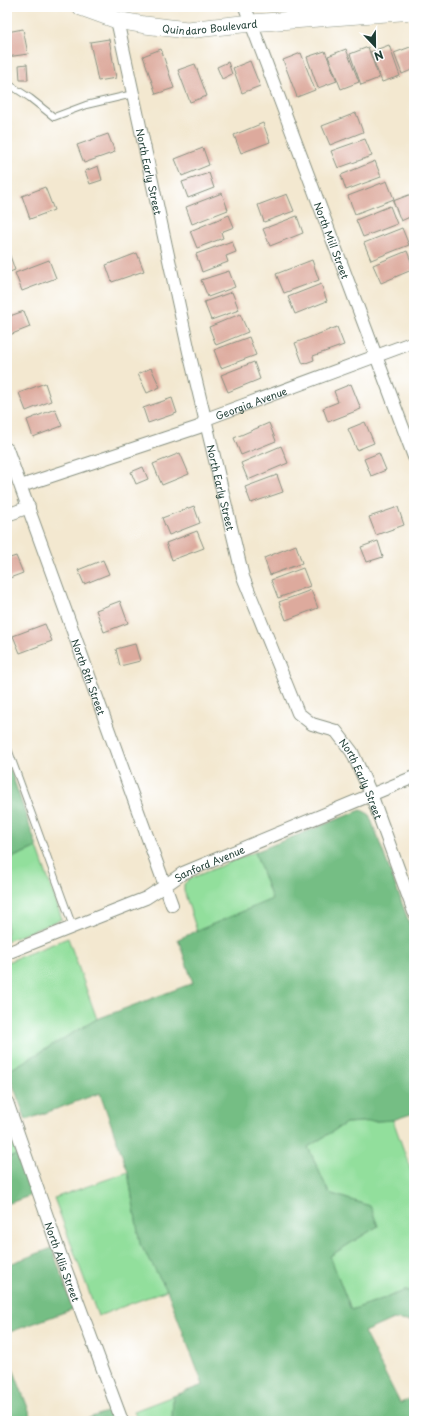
<svg xmlns="http://www.w3.org/2000/svg" width="421" height="1428" font-family="'Playpen Sans',sans-serif">
<rect width="100%" height="100%" fill="#fff"/>
<filter id="ink" filterUnits="userSpaceOnUse"><feTurbulence type="fractalNoise" baseFrequency=".025" numOctaves="2"/><feDisplacementMap in="SourceGraphic" scale="8" xChannelSelector="R" yChannelSelector="G"/><feConvolveMatrix kernelMatrix="1 2 1 2 8 2 1 2 1" color-interpolation-filters="sRGB"/></filter>
<filter id="wash" filterUnits="userSpaceOnUse"><feTurbulence type="fractalNoise" baseFrequency=".012" numOctaves="4" result="noise"/><feDisplacementMap in="SourceGraphic" scale="16" xChannelSelector="R" yChannelSelector="G"/><feGaussianBlur stdDeviation="0.9" result="paint"/><feColorMatrix in="noise" values="0 0 0 0 0 0 0 0 0 0 0 0 0 0 0 0 0 1.4 0 .05"/><feComposite in="paint" operator="in"/></filter>
<g filter="url(#wash)">
<rect width="100%" height="100%" fill="#f3e8d0"/>
<path fill="#92df9c" stroke="#588e68" d="M37 847 62 919 7 941V860Z
M255 852 272 899 197 931 184 891V884L189 879Z
M68 938 97 1019 8 1071 7 1067V962Z
M393 1120 414 1179V1290L405 1291 351 1310 330 1256 378 1226 370 1206 329 1193 308 1147 346 1123Z
M7 1128 17 1155 7 1158Z
M128 1172 140 1244 167 1290 98 1316 54 1198Z
M173 1396 172 1421H138L134 1411Z"/>
<path fill="#75be84" stroke="#4a7e5c" d="M10 769 37 847 7 860V770Z
M361 810 369 814 414 936V1113L393 1120 346 1123 308 1147 329 1193 370 1206 378 1226 330 1256 351 1310 405 1291 414 1290V1322L393 1319 364 1332 400 1403 414 1398V1421H172L173 1396 203 1385 167 1290 140 1244 128 1172 100 1093 26 1120 8 1071 97 1019 193 983 178 939 272 899 255 852Z
M17 1155 32 1195 7 1204V1158Z
M52 1248 73 1309 7 1333V1265Z
M7 1353 33 1421H7Z
M111 1410 115 1421H81Z"/>
<g id="blocks">
<path fill="#ddaa9d" d="M23 29 28 54 7 57V32Z
M109 39 116 78 98 81 90 42Z
M389 45 400 76 382 82 370 52Z
M413 46 414 69 402 74 394 53Z
M368 47 379 78 361 85 350 54Z
M161 49 174 88 156 94 143 56Z
M346 49 359 82 341 89 328 56Z
M325 51 337 81 318 88 307 57Z
M301 53 315 90 297 97 283 60Z
M250 61 260 86 242 93 233 68Z
M228 62 232 74 222 79 217 67Z
M27 64 28 80H20L19 65Z
M195 64 207 96 190 102 178 70Z
M356 113 363 132 330 145 322 126Z
M263 123 270 142 241 153 234 135Z
M108 134 115 152 84 163 77 145Z
M365 139 372 156 338 168 331 151Z
M203 148 209 165 182 176 175 159Z
M375 161 381 177 346 190 341 175Z
M98 166 102 180 90 184 85 171Z
M209 173 214 188 188 198 182 182Z
M387 181 394 199 355 214 348 196Z
M45 187 54 210 30 219 22 196Z
M222 193 228 210 192 224 186 207Z
M414 193V215L401 221 393 201Z
M287 194 294 211 264 222 258 205Z
M390 206 397 224 363 237 356 220Z
M229 215 234 227 221 232 223 238 197 248 190 231Z
M297 216 303 233 270 246 263 229Z
M402 228 409 245 371 260 364 243Z
M232 241 236 252 226 256 228 262 202 272 196 254Z
M407 251 414 269 381 283 373 265Z
M9 253 15 270 7 273V254Z
M137 253 144 271 112 282 106 265Z
M49 260 56 278 22 291 15 273Z
M312 260 319 280 284 293 276 274Z
M229 271 235 287 208 297 201 280Z
M321 284 327 301 295 314 288 297Z
M232 292 239 310 211 320 204 302Z
M24 311 30 327 7 336V317Z
M240 314 248 332 216 345 209 327Z
M337 327 344 345 313 356 314 360 303 364 295 343Z
M249 337 256 355 221 368 214 350Z
M254 362 260 379 228 392 221 375Z
M151 368 160 387 147 393 138 374Z
M45 383 51 401 26 411 19 393Z
M351 384 361 409 328 422 323 408 338 402 334 391Z
M172 398 177 413 148 423 143 408Z
M55 409 62 426 33 437 27 420Z
M365 422 374 443 357 450 348 429Z
M269 423 276 441 241 455 234 438Z
M281 446 288 463 248 480 241 463Z
M180 453 189 474 162 485 153 464Z
M379 453 386 470 371 476 364 459Z
M143 467 148 479 136 484 131 472Z
M277 475 283 492 251 503 245 487Z
M194 506 200 523 169 535 162 518Z
M398 507 404 525 376 535 369 517Z
M197 531 204 548 172 560 166 543Z
M378 541 383 557 367 562 361 547Z
M296 545 302 563 270 575 264 558Z
M16 556 23 573 7 579V559Z
M103 560 109 574 84 584 78 570Z
M303 568 310 586 278 598 271 580Z
M311 590 318 608 286 620 279 602Z
M120 601 128 623 104 632 96 610Z
M45 624 52 641 20 653 13 636Z
M135 644 140 661 120 666 116 649Z"/>
</g>
</g>
<g filter="url(#ink)">
<use href="#blocks" fill-opacity="0" stroke="#899282" stroke-width="1"/>
<g fill="none" stroke-linecap="round" stroke-linejoin="round">
<g stroke="#899282" stroke-width="8">
<path id="lane" d="M7 83 30 98 54 117 86 105 133 94
M7 746 73 927"/>
</g>
<g stroke="#899282" stroke-width="14">
<g id="street">
<path id="s1" d="M245 7 414 457"/>
<path id="s2" d="M117 20 189 352 243 577 298 713 312 724 336 731 352 752 371 794 414 912"/>
<path id="s3" d="M7 449 172 905"/>
<path id="s4" d="M21 486 199 427 206 419 414 342"/>
<path d="M7 515 29 507"/>
<path id="s5" d="M7 953 146 898 166 885 183 873 414 777"/>
<path id="s6" d="M7 1102 63 1262 122 1421"/>
</g>
</g>
<g stroke="#899282" stroke-width="18">
<g id="secondary">
<path id="s7" d="M81 7 117 20 145 25 187 30 251 23 414 11"/>
</g>
</g>
<use href="#lane" stroke="#fff" stroke-width="6"/>
<use href="#street" stroke="#fff" stroke-width="12"/>
<use href="#secondary" stroke="#fff" stroke-width="17"/>
</g>
</g>
<g text-anchor="middle" dominant-baseline="central" stroke-width="3" stroke-linejoin="round" paint-order="stroke">
<g font-size="10" fill="#1f3d34" stroke="#fff">
<text stroke="none"><textPath href="#s7" startOffset="132">Quindaro Boulevard</textPath></text>
<text stroke="none"><textPath href="#s2" startOffset="155">North Early Street</textPath></text>
<text stroke="none"><textPath href="#s1" startOffset="249">North Mill Street</textPath></text>
<text stroke="none"><textPath href="#s4" startOffset="246">Georgia Avenue</textPath></text>
<text stroke="none"><textPath href="#s2" startOffset="479">North Early Street</textPath></text>
<text stroke="none"><textPath href="#s3" startOffset="242">North 8th Street</textPath></text>
<text stroke="none"><textPath href="#s2" startOffset="815">North Early Street</textPath></text>
<text stroke="none"><textPath href="#s5" startOffset="222">Sanford Avenue</textPath></text>
<text stroke="none"><textPath href="#s6" startOffset="169">North Allis Street</textPath></text>
</g>
</g>
<rect width="421" height="1428" fill="none" stroke="#fff" stroke-width="24"/>
<g transform="translate(375 46) rotate(158)" stroke="#ffffff" stroke-width="3" paint-order="stroke">
<path d="M0-3L7 15L0 10L-7 15Z" fill="#1f3d34"/>
<text y="-6" font-size="11" font-weight="bold" text-anchor="middle" fill="#1f3d34">N</text>
</g>
</svg>
